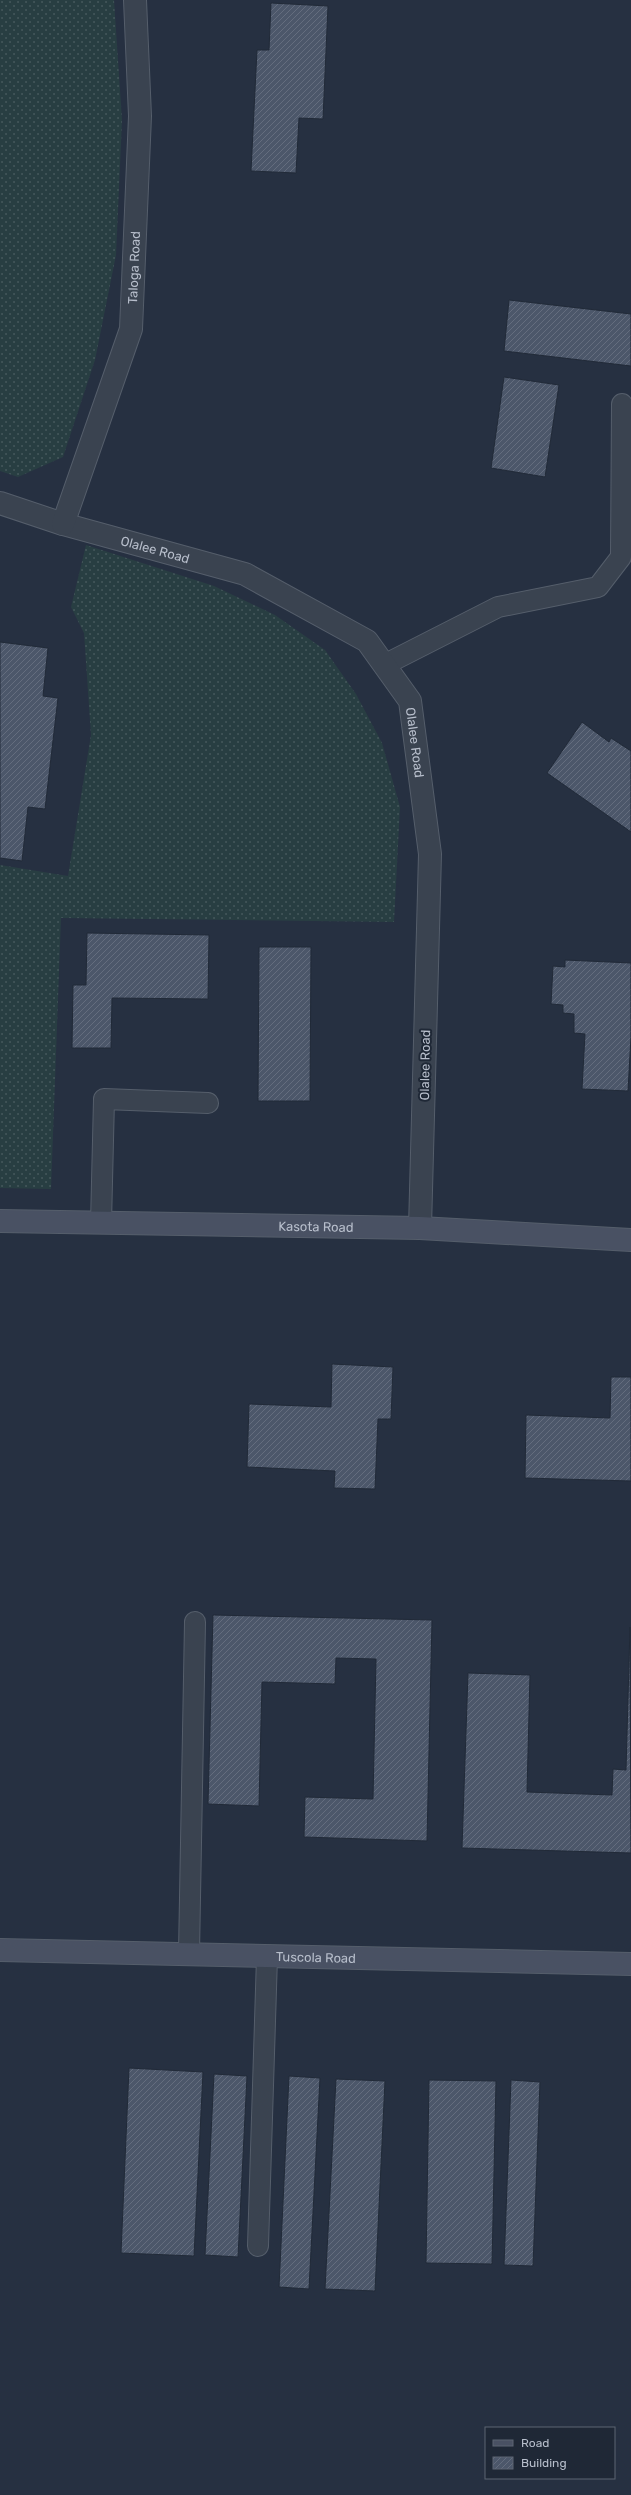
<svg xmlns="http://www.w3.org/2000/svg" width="631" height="2495" font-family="Rubik,sans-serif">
<defs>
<pattern id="grass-dots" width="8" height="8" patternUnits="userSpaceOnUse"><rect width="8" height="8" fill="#283e42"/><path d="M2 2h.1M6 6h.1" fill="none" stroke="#45585c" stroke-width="1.8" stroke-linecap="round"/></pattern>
<pattern id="building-hatch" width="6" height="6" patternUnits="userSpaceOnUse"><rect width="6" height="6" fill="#4c576a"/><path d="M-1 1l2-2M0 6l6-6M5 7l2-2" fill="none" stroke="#646d7e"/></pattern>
</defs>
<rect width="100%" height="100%" fill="#263041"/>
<path fill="url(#grass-dots)" d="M0 0H114L122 120 116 255 95 360 63 457 18 477 0 471Z
M86 545 214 586 275 615 325 650 356 694 382 743 400 807 394 922 61 918 51 1189 0 1188V865L68 876 91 735 84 633 71 607Z"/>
<path fill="url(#building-hatch)" stroke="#212a38" d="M271 3 328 6 323 119 299 118 296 173 251 171 257 50H269Z
M509 300 631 314V366L504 351Z
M504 377 559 385 545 477 491 468Z
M0 642 48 648 43 696 58 698 45 809 28 807 22 861 0 858Z
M582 722 609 742 611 738 631 751V832L547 773Z
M87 933 209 935 208 999 112 998 111 1048H72L73 985H86Z
M259 947H311L310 1101H258Z
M565 960 631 963V1037L628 1091 582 1089 585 1034 574 1033V1014L563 1013V1005L551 1004 553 966 565 967Z
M332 1364 393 1367 391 1419H378L375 1489 334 1488 335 1471 247 1467 249 1404 331 1407Z
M611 1377H631V1481L525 1478 526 1415 610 1418Z
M213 1615 432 1620 427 1841 304 1837 305 1797 373 1799 376 1659 336 1658 335 1684 262 1682 259 1806 208 1804Z
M630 1627 631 1853 462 1848 468 1673 530 1675 527 1792 612 1795 613 1769 626 1770Z
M129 2068 203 2072 194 2256 121 2253Z
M214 2074 247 2076 238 2257 205 2255Z
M289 2076 320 2078 309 2289 279 2287Z
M336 2079 385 2081 375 2291 325 2289Z
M429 2080 496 2081 492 2264 426 2263Z
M511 2080 540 2082 533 2266 504 2265Z"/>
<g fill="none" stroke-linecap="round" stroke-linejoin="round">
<g stroke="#555e6b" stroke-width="22">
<path id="lane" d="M384 665 498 607 598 587 621 557 622 404
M101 1223 104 1099 208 1103
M189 1953 195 1622
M258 2246 267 1957"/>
</g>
<g stroke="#555e6b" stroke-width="24">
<g id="street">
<path id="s1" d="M0 503 63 524 245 574 367 641 410 701 430 854 420 1228"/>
<path id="s2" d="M63 524 131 329 140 116 135 0"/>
</g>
</g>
<g stroke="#555e6b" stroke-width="24">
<g id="secondary">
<path id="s3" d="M0 1221 420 1228 631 1240"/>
<path id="s4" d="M0 1950 631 1964"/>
</g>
</g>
<use href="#lane" stroke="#3a4350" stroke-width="20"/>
<use href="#street" stroke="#3a4350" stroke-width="22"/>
<use href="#secondary" stroke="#495163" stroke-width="22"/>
</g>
<g text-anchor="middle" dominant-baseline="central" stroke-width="4" stroke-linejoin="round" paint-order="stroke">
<g font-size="13" fill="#b7becb" stroke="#1f2836">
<text stroke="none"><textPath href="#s2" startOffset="268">Taloga Road</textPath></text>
<text stroke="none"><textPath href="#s1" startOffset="162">Olalee Road</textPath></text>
<text stroke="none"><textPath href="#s1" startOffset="510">Olalee Road</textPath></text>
<text transform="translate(425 1065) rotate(-89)">Olalee Road</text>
<text stroke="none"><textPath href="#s3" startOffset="316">Kasota Road</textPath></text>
<text stroke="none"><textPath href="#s4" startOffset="316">Tuscola Road</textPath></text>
</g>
</g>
<rect x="485" y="2427" width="130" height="52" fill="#1f2836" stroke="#5c6472"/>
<rect x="493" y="2440" width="20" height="6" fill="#495163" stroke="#5c6472"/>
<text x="521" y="2447" font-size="12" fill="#b7becb">Road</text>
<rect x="493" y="2457" width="20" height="12" fill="url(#building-hatch)" stroke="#5c6472"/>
<text x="521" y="2467" font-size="12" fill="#b7becb">Building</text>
</svg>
